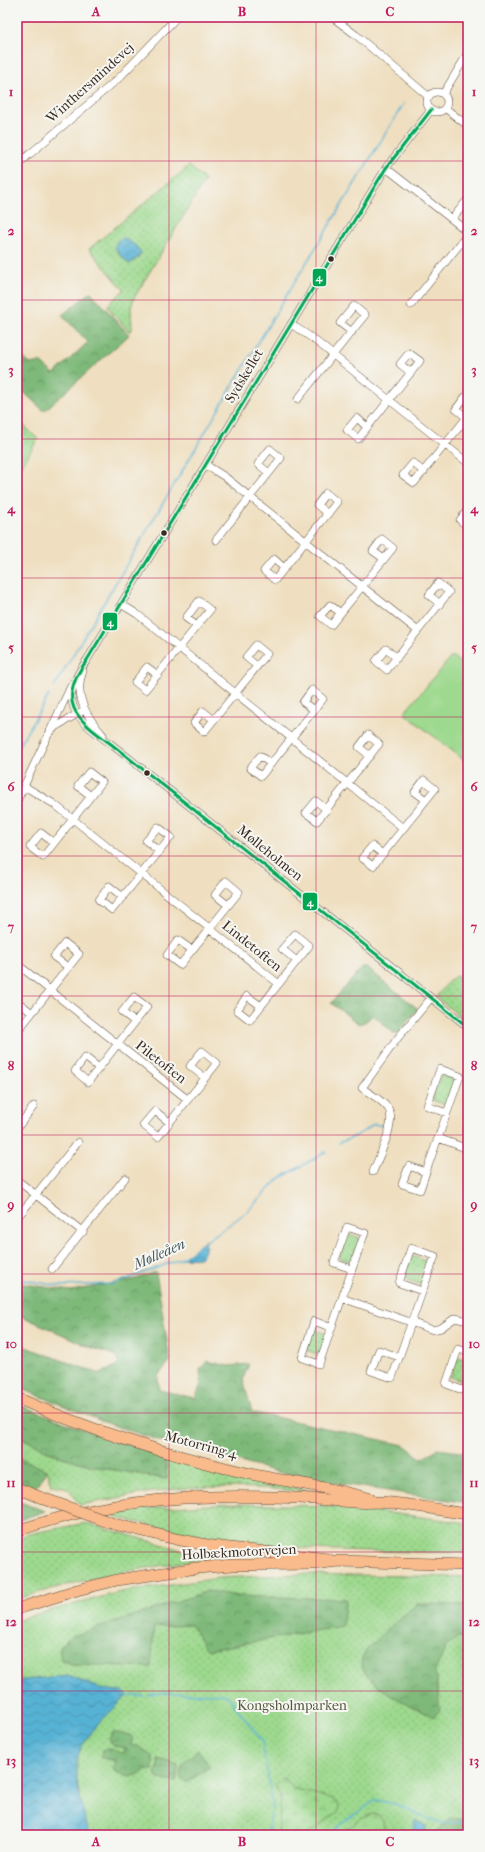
<svg xmlns="http://www.w3.org/2000/svg" width="485" height="1852" font-family="'IM FELL French Canon',serif">
<defs>
<pattern id="grass-dots" width="8" height="8" patternUnits="userSpaceOnUse"><rect width="8" height="8" fill="#9dd98e"/><path d="M2 2h.1M6 6h.1" fill="none" stroke="#88ba7a" stroke-width="1.8" stroke-linecap="round"/></pattern>
<pattern id="forest-crowns" width="20" height="18" patternUnits="userSpaceOnUse"><rect width="20" height="18" fill="#7eb979"/><path d="M2 6a3 3 0 1 1 6 0M12 15a3 3 0 1 1 6 0" fill="none" stroke="#689763"/></pattern>
<pattern id="wetland-marsh" width="20" height="14" patternUnits="userSpaceOnUse"><rect width="20" height="14" fill="#9dd98e"/><path d="M1 5h8M5 5V1M11 12h8M15 12V8" fill="none" stroke="#88ba7a"/></pattern>
<pattern id="water-waves" width="16" height="10" patternUnits="userSpaceOnUse"><rect width="16" height="10" fill="#57b2d5"/><path d="M0 5q4-4 8 0t8 0" fill="none" stroke="#4991ac"/></pattern>
</defs>
<rect width="100%" height="100%" fill="#f6f6f2"/>
<filter id="ink" filterUnits="userSpaceOnUse"><feTurbulence type="fractalNoise" baseFrequency=".025" numOctaves="2"/><feDisplacementMap in="SourceGraphic" scale="8" xChannelSelector="R" yChannelSelector="G"/><feConvolveMatrix kernelMatrix="1 2 1 2 8 2 1 2 1" color-interpolation-filters="sRGB"/></filter>
<filter id="wash" filterUnits="userSpaceOnUse"><feTurbulence type="fractalNoise" baseFrequency=".012" numOctaves="4" result="noise"/><feDisplacementMap in="SourceGraphic" scale="16" xChannelSelector="R" yChannelSelector="G"/><feGaussianBlur stdDeviation="0.9" result="paint"/><feColorMatrix in="noise" values="0 0 0 0 0 0 0 0 0 0 0 0 0 0 0 0 0 1.4 0 .05"/><feComposite in="paint" operator="in"/></filter>
<g filter="url(#wash)">
<rect width="100%" height="100%" fill="#efdfc0"/>
<path fill="url(#grass-dots)" stroke="#6c8256" d="M189 166 205 180 134 298 131 308 132 330 129 332 108 307 109 304 124 290 89 249Z
M21 423 38 439 17 474V430Z
M457 975 468 984V1023L436 997 450 980Z
M441 1075 455 1080 446 1105 432 1100Z
M347 1233 360 1238 352 1262 339 1258Z
M411 1256 429 1262 421 1285 403 1278Z
M313 1329 327 1334 320 1355 306 1350Z
M458 1357 468 1361V1372L464 1382 450 1377Z
M17 1435 56 1455 93 1466 167 1479 165 1457 318 1493C272 1488 224 1485 177 1489 145 1492 113 1499 80 1505 68 1490 72 1486 51 1486L48 1471 17 1457Z
M226 1504 334 1506 468 1523V1553C390 1551 311 1552 234 1542 195 1536 157 1527 118 1518L113 1514 119 1510Z
M86 1523 189 1552 219 1557C150 1566 83 1578 17 1599V1539L28 1534Z
M301 1574 468 1577V1835H17V1621L26 1617 121 1592 219 1578Z"/>
<path fill="url(#forest-crowns)" stroke="#5c724c" d="M91 292 129 335 44 411 17 386V351L30 364 40 362 54 374 88 342 62 315Z
M362 968H367L418 1009 396 1035 373 1015 365 1022 359 1024 331 1003Z
M156 1272 170 1361 158 1376 159 1390 195 1398 201 1385 200 1370 207 1361 229 1366 249 1364 243 1379 252 1412 404 1445 422 1459 437 1449 468 1453V1503L296 1477 158 1440 109 1424 17 1387V1344L100 1374 119 1364 115 1355 90 1347 17 1314V1283L71 1291 136 1279Z
M17 1404 74 1426 165 1457 167 1479 92 1466 56 1455 17 1435Z
M17 1457 48 1471 34 1489 17 1482Z
M17 1501 45 1511 17 1521Z
M208 1591 238 1596 346 1599 342 1626 208 1650C200 1644 198 1633 191 1625L154 1627 151 1667 71 1664 61 1660 59 1647 70 1637Z
M417 1604 468 1605V1637H458L446 1647 435 1671 440 1710 434 1717C418 1709 354 1682 362 1658 366 1645 405 1614 417 1604Z
M113 1732 130 1735 133 1739 130 1745 138 1746 153 1757V1770C143 1771 145 1771 137 1775 131 1778 121 1773 115 1772L113 1767 115 1761 100 1757 104 1749H111L124 1753 125 1748 113 1745 109 1739Z
M198 1750 210 1767 187 1782 181 1779C177 1764 188 1759 198 1750Z
M158 1759 178 1765 176 1782 158 1779 155 1773 158 1768Z
M452 1818 468 1820V1835H432Z"/>
<path fill="url(#wetland-marsh)" stroke="#6c8256" d="M284 1778 293 1788 334 1799 339 1805 338 1812 306 1835H278L281 1798 275 1785Z
M372 1814 379 1815 383 1821 385 1835H338L361 1819Z"/>
<path fill="#9dd98e" stroke="#6c8256" d="M452 656 468 669V763L404 713Z"/>
<path fill="url(#water-waves)" stroke="#496e7a" d="M124 238 135 245 141 253 138 258 129 264 120 255 115 247 117 241Z
M206 1240C205 1261 200 1259 183 1258Z
M67 1675 100 1688 123 1692 127 1696C110 1713 80 1737 77 1762 75 1786 83 1810 89 1833L88 1835H17V1681Z
M415 1820 426 1826 425 1835H412Z"/>
<g fill="none" stroke-linecap="round" stroke-linejoin="round">
<path stroke="#57b2d5" stroke-width="1.5" d="M54 687 277 311 404 103
M17 749 49 695
M339 1143 356 1136 374 1124 383 1126
M17 1279 59 1286 114 1284 183 1258 248 1211 277 1180 326 1152
M127 1696H144
M148 1696 157 1693 222 1694 228 1696 262 1741 273 1807 267 1835
M329 1835 348 1819 376 1800 395 1804 438 1823 468 1822"/>
</g>
</g>
<g filter="url(#ink)">
<g fill="none" stroke-linecap="round" stroke-linejoin="round">
<g stroke="#564536" stroke-width="8">
<path id="minor" d="M332 17 356 35 429 97
M427 102a10 10 0 1 1 20 0a10 10 0 1 1-20 0Z
M443 94 468 53
M445 108 468 126
M431 110 386 168 87 660C56 702 75 718 111 744L468 1027
M17 165 119 78 177 17
M386 168 468 232
M452 219 468 199
M411 305 468 234
M291 324 312 338 468 463
M298 399 348 336 365 315 354 306 340 323 352 332
M467 418 456 409 465 397 468 399
M367 427 357 418 347 430 358 439 420 361 409 353 400 364 411 373
M206 465 225 477 418 631
M424 472 413 463 403 475 414 483 468 416
M468 509 460 520 468 527
M216 540 281 458 270 449 258 464 269 473
M284 568 274 559 264 571 275 580 337 502 326 493 317 505 328 514
M121 604 137 614 403 828
M341 613 330 605 320 616 331 625 393 548 382 539 373 551 384 559
M397 658 386 649 376 661 387 670 389 667 449 592 438 583 429 595 440 604
M83 671C73 696 87 717 103 735
M158 675 147 667 135 682 145 690 210 610 199 601 186 618 197 626
M214 720 203 711 194 723 204 732 267 654 256 645 246 657 257 666
M50 731 71 686
M271 764 260 756 250 768 261 776 323 699 312 690 303 702 314 710
M24 786 54 804 279 984
M17 801 48 735 55 727 84 710
M327 810 316 801 306 813 317 821 379 744 368 735 359 747 370 756
M54 843 41 833 30 847 43 857 102 782 89 772 78 786 91 796
M383 854 372 846 362 858 373 866 435 789 424 780 415 792 426 800
M123 897 109 886 99 900 112 910 171 837 158 827 146 841 159 851
M192 950 178 940 167 955 180 965 239 892 226 881 215 895 228 905
M17 964 187 1099
M17 1003 18 1002 32 1013
M261 1006 247 996 237 1010 250 1020 309 946 295 934 282 949 297 961
M17 1025 20 1028 79 954 65 943 54 957 68 967
M99 1068 85 1057 75 1071 88 1082 135 1022 122 1012 134 997 147 1007 135 1022
M169 1122 155 1111 143 1125 158 1137 217 1063 202 1051 190 1066 205 1078
M17 1128 34 1106
M438 1138 468 1149
M373 1172C378 1158 399 1119 387 1107 381 1099 370 1094 362 1088L397 1039 431 998
M426 1172 420 1190 402 1184 409 1166 426 1172 438 1138 440 1133 460 1076 440 1069 427 1106 447 1113
M17 1180 83 1232
M468 1206V1207
M17 1218 78 1142
M52 1269 125 1178
M342 1298 433 1330 441 1328 455 1318 468 1321
M332 1328 314 1321 302 1358 319 1364 363 1238 365 1233 347 1227 334 1263 352 1269
M468 1352 458 1349 446 1384 465 1391 468 1382
M399 1357 379 1350 371 1371 392 1378 401 1352 420 1298C425 1284 430 1270 435 1256L411 1248 399 1283 422 1291"/>
</g>
<g stroke="#564536" stroke-width="12">
<path id="highway" d="M17 1398C89 1430 165 1454 242 1472 284 1482 328 1486 370 1499
M17 1488 42 1498
M114 1524 176 1539 212 1546 328 1559
M17 1531C126 1492 240 1492 354 1502 363 1503 372 1502 381 1502 410 1504 439 1510 468 1514
M17 1609 77 1590 117 1580 197 1568 233 1565 313 1564 339 1561 468 1565"/>
</g>
<use href="#minor" stroke="#fff" stroke-width="7"/>
<use href="#highway" stroke="#fabb8c" stroke-width="11"/>
<g stroke="#564536" stroke-width="12" stroke-linecap="butt">
<path id="highway-bridge" d="M42 1498 114 1524"/>
</g>
<use href="#highway-bridge" stroke="#fabb8c" stroke-width="11"/>
<g stroke="#f6f6f2" stroke-width="6">
<path id="bus-1" d="M431 110 386 168 87 660C56 702 75 718 111 744L468 1027"/>
</g>
<use href="#bus-1" stroke="#00a651" stroke-width="3"/>
</g>
</g>
<path fill="none" stroke="#c2185b" stroke-width="1" stroke-opacity="0.55" d="M169 17V1835M316 17V1835M17 161H468M17 300H468M17 439H468M17 578H468M17 717H468M17 856H468M17 996H468M17 1135H468M17 1274H468M17 1413H468M17 1552H468M17 1691H468"/>
<g fill="#3b2a1e" stroke="#f6f6f2" stroke-width="1.5">
<circle cx="331" cy="259" r="3.5"/>
<circle cx="164" cy="533" r="3.5"/>
<circle cx="147" cy="773" r="3.5"/>
</g>
<g text-anchor="middle" dominant-baseline="central" stroke-width="4" stroke-linejoin="round" paint-order="stroke">
<g font-size="14" fill="#3b2a1e" stroke="#f6f6f2">
<text transform="translate(90 83) rotate(-42)">Winthersmindevej</text>
<text transform="translate(244 376) rotate(-59)">Sydskellet</text>
<text transform="translate(270 853) rotate(39)">Mølleholmen</text>
<text transform="translate(252 946) rotate(39)">Lindetoften</text>
<text transform="translate(161 1062) rotate(38)">Piletoften</text>
<text transform="translate(201 1445) rotate(15)">Motorring 4</text>
<text transform="translate(239 1552) rotate(-3)">Holbækmotorvejen</text>
</g>
<g font-size="14" fill="#54563a" stroke="#f6f6f2">
<text x="292" y="1705">Kongsholmparken</text>
</g>
<g font-size="15" font-style="italic" fill="#455a5e" stroke="#f6f6f2">
<text transform="translate(159 1254) rotate(-24)">Mølleåen</text>
</g>
</g>
<g stroke="#f6f6f2" stroke-width="1.5">
<rect x="312" y="268" width="15" height="19" rx="4" fill="#00a651"/>
<rect x="102" y="612" width="16" height="19" rx="4" fill="#00a651"/>
<rect x="302" y="892" width="16" height="19" rx="4" fill="#00a651"/>
</g>
<g font-size="11" text-anchor="middle" font-weight="bold" fill="#fff">
<text x="319" y="281">4</text>
<text x="110" y="626">4</text>
<text x="310" y="906">4</text>
</g>
<rect width="485" height="1852" fill="none" stroke="#f6f6f2" stroke-width="44"/>
<rect x="22" y="22" width="441" height="1808" fill="none" stroke="#c2185b" stroke-width="1.5"/>
<g font-size="13" text-anchor="middle" font-weight="bold" fill="#c2185b">
<text x="96" y="16">A</text>
<text x="242" y="16">B</text>
<text x="390" y="16">C</text>
<text x="11" y="96">1</text>
<text x="474" y="96">1</text>
<text x="11" y="235">2</text>
<text x="474" y="235">2</text>
<text x="11" y="374">3</text>
<text x="474" y="374">3</text>
<text x="11" y="513">4</text>
<text x="474" y="513">4</text>
<text x="11" y="652">5</text>
<text x="474" y="652">5</text>
<text x="11" y="791">6</text>
<text x="474" y="791">6</text>
<text x="11" y="931">7</text>
<text x="474" y="931">7</text>
<text x="11" y="1070">8</text>
<text x="474" y="1070">8</text>
<text x="11" y="1209">9</text>
<text x="474" y="1209">9</text>
<text x="11" y="1348">10</text>
<text x="474" y="1348">10</text>
<text x="11" y="1487">11</text>
<text x="474" y="1487">11</text>
<text x="11" y="1626">12</text>
<text x="474" y="1626">12</text>
<text x="11" y="1765">13</text>
<text x="474" y="1765">13</text>
<text x="96" y="1846">A</text>
<text x="242" y="1846">B</text>
<text x="390" y="1846">C</text>
</g>
</svg>
